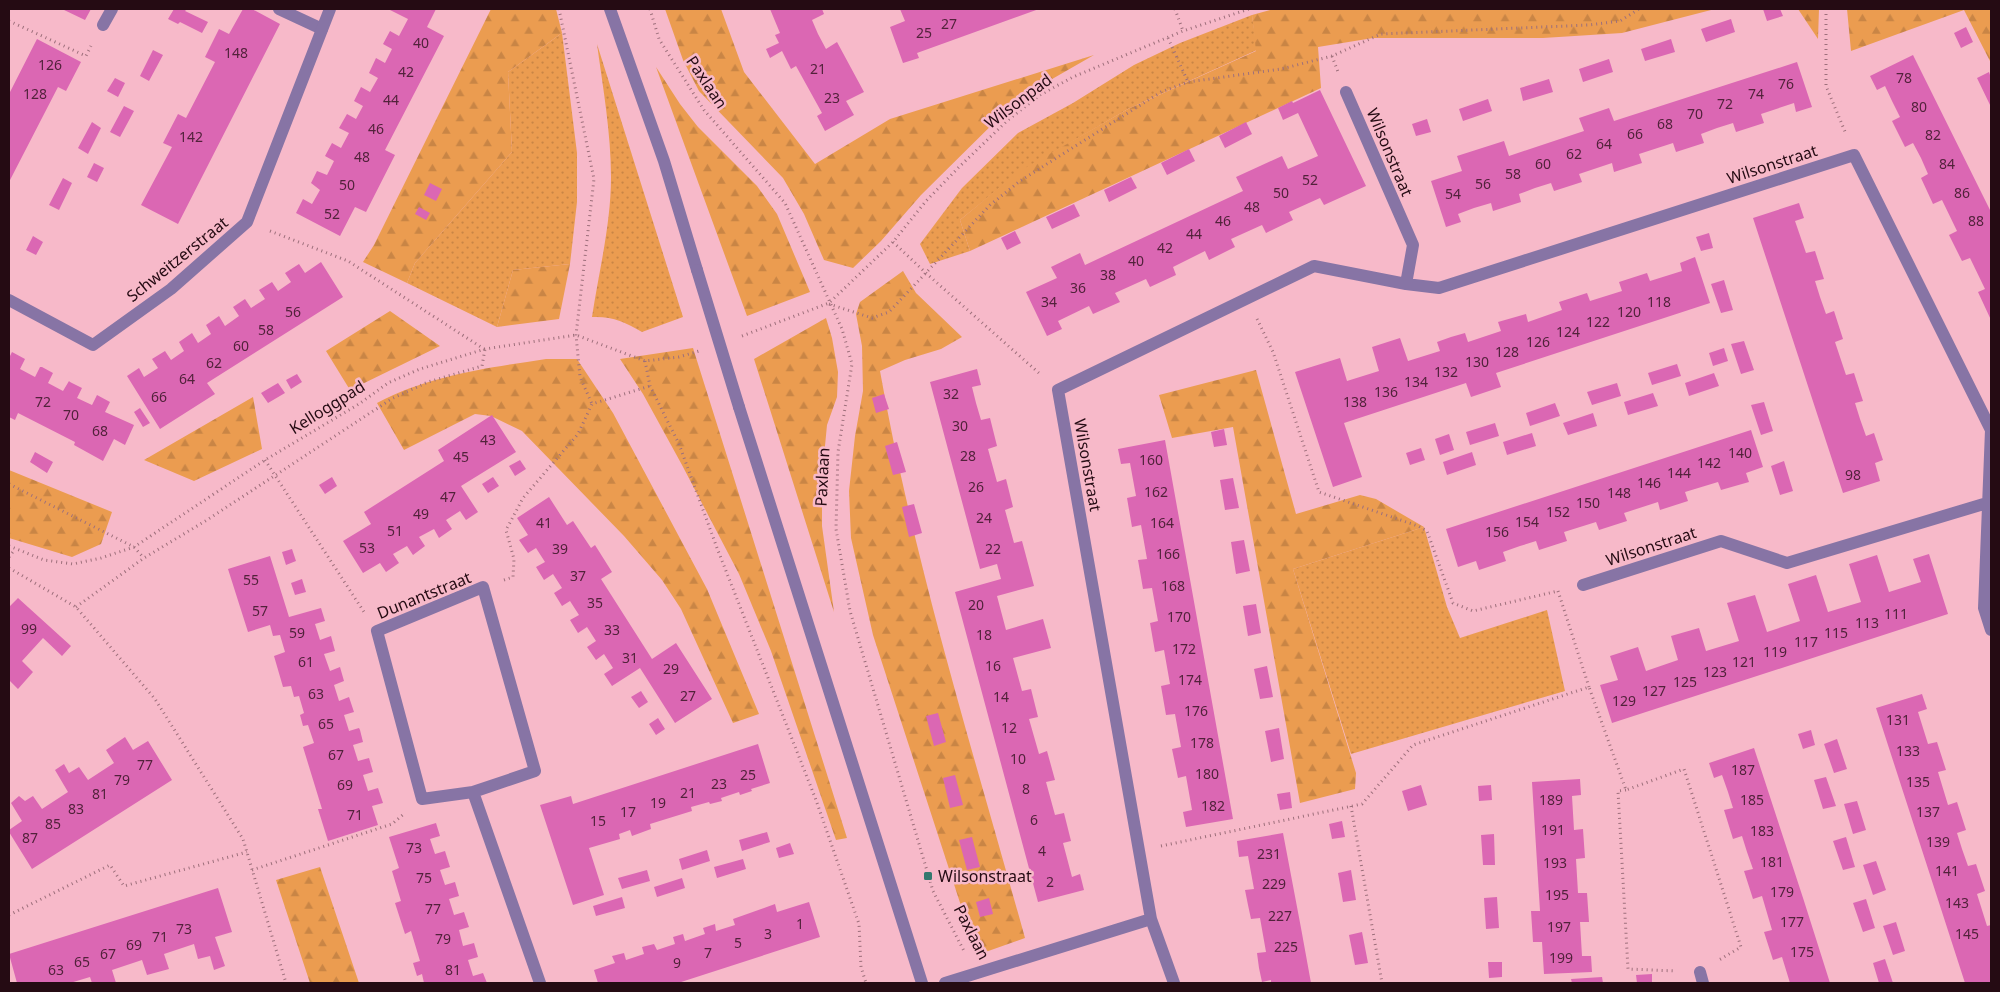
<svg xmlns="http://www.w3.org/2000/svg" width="2000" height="992" font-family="'Noto Sans',sans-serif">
<defs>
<pattern id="grass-dots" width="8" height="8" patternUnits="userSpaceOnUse" patternTransform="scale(1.25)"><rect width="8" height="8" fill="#eb9c50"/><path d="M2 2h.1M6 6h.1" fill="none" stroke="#c98545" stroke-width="1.8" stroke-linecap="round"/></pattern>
<pattern id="forest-firs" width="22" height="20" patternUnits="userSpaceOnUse" patternTransform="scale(1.25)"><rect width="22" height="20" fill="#eb9c50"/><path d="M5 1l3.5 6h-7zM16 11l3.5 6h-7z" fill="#c98545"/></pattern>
</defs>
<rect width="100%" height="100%" fill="#f7b9c9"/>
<path fill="url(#grass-dots)" d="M1252 15 1257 50 1128 109 1018 173 960 220 970 251 930 264 920 244 962 188 1018 133 1073 103 1134 65 1180 43Z
M562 33 577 153V202L570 264 513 270 497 327 407 283 415 263 512 152 508 72Z
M597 44 683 317 642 332C625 322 612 316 592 317 599 271 611 224 611 177 611 133 603 88 597 44Z
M1424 527 1447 607 1460 638 1547 610 1565 691 1351 754 1293 569Z"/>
<path fill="url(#forest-firs)" d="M491 9H556L562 33 508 72 512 152 415 263 407 283 363 262 374 245Z
M665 9H721L744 72 815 164 890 119 1094 55 1019 98 921 195 881 241 853 268 824 260 804 214 783 178 699 91 683 60Z
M1274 9H1715L1622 33 1543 38H1373L1318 47 1321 88 970 251 960 220 1018 172 1128 109 1256 51 1252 15Z
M1798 9H1819L1818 39Z
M1847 9H1991V63L1964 10 1851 51Z
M656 67 680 104 698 127 757 186 777 214 810 292 747 316Z
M570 264 559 319 497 327 513 270Z
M903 271 916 293 962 337 941 349 905 360 880 371C914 563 973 751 1025 938L977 955 873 635 851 538 849 491 855 436 863 391 862 346 856 314 860 302Z
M390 311 440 346 350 390 326 351Z
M826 318 832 338 838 372 837 397 827 425 822 477V526L834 612 754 359Z
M693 348 847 838 836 840 771 651 739 574 682 465 643 394 620 359Z
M546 359H577L613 413 707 589 759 714 733 723 681 609 662 580 624 536 522 431 491 416 475 414 404 450 377 403C430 375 488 368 546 359Z
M1256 370 1296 514 1360 495 1376 499 1424 527 1293 569 1356 773 1355 789 1300 803 1233 427 1172 438 1159 395Z
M253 397 262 449 194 481 144 460Z
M9 470 112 512 101 544 72 557 9 538Z
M320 867 359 983H310L276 880Z"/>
<path fill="#db67b3" d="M62 9H91L85 20Z
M174 9H187L185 11 208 22 202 33 180 22 178 24 168 19Z
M243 9H252L280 24 178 224 141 205 172 147 163 143 178 114 186 118 215 62 205 57 219 29 229 34Z
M388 9H436L427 27 444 36 385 150 395 155 366 212 355 207 340 236 296 213 303 199 312 204 320 190 311 183 317 171 327 175 334 161 325 156 332 143 341 148 349 133 339 128 347 114 356 119 363 106 354 101 361 87 370 92 378 78 369 73 376 58 385 63 392 49 383 44 390 31 399 36 408 19Z
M770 9H822L824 14 812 20 818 34 826 49 837 42 864 92 846 101 854 115 825 131 817 116 822 113 796 66 791 69 782 51 770 58 766 49 779 43 775 35 780 33Z
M900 9H1039L917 53 919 58 903 63 890 27 905 21Z
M1763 9H1780L1783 16 1767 21Z
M1731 19 1735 32 1706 42 1701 29Z
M1966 27 1973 42 1961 48 1954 33Z
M37 39 81 62 66 91 58 87 9 182V94Z
M1671 39 1675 52 1645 61 1641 49Z
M153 50 163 55 149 81 140 76Z
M1913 55 1991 212V320L1978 292 1985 289 1970 258 1962 261 1949 235 1957 231 1942 200 1933 204 1921 178 1928 174 1921 158 1913 143 1905 147 1892 121 1900 117 1892 101 1885 86 1877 90 1870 76Z
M1609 59 1613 72 1583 82 1579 69Z
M1797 62 1812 107 1796 112 1794 103 1761 114 1764 123 1736 132 1733 123 1717 128 1701 134 1704 143 1676 152 1673 143 1639 154 1642 163 1614 172 1612 163 1579 174 1582 182 1554 191 1551 183 1535 188 1519 194 1521 202 1493 211 1491 203 1474 208 1458 214 1461 222 1446 227 1431 181 1462 171 1457 156 1504 141 1509 156 1584 131 1579 118 1609 108 1614 121Z
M1989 72 1991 78V107L1977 78Z
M115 78 125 83 118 97 107 91Z
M1549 79 1553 92 1523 101 1520 88Z
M1320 90 1366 186 1324 205 1320 198 1289 212 1293 220 1266 233 1262 225 1231 239 1235 247 1209 260 1205 251 1173 267 1176 275 1150 287 1146 279 1115 293 1120 302 1093 314 1089 306 1058 321 1062 329 1047 336 1026 292 1057 278 1051 267 1080 253 1085 265 1243 191 1236 177 1282 156 1288 169 1318 156 1298 113 1283 120 1278 108 1292 101 1293 103Z
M1488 99 1492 111 1463 121 1459 109Z
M124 106 134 111 120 137 110 132Z
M1427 119 1431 132 1416 136 1412 124Z
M92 122 101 128 88 154 78 148Z
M1246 122 1252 134 1225 148 1219 136Z
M1189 149 1195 161 1167 175 1161 163Z
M94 163 104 168 97 182 87 177Z
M1131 177 1137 188 1109 202 1104 190Z
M63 178 72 183 59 210 49 205Z
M430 183 442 189 436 201 424 195Z
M1799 203 1804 218 1795 221 1806 253 1815 251 1824 279 1815 281 1820 297 1826 314 1834 311 1843 339 1835 342 1846 375 1854 373 1863 401 1855 403 1860 419 1866 436 1874 433 1883 460 1875 463 1880 481 1843 493 1753 218Z
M1074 204 1080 216 1052 229 1046 217Z
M419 207 430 213 426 220 415 214Z
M1015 231 1021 243 1007 250 1001 238Z
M1709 233 1713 248 1701 251 1696 237Z
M33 236 43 242 36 255 26 250Z
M1695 257 1710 303 1496 373 1501 387 1471 397 1466 383 1344 423 1362 477 1333 487 1295 372 1340 358 1347 381 1379 371 1372 347 1400 338 1408 361 1440 351 1437 342 1451 337 1465 333 1468 342 1501 331 1498 322 1526 314 1528 322 1562 310 1559 302 1587 293 1590 301 1622 291 1619 282 1647 273 1650 281 1682 271 1680 263Z
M321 262 343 297 207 383 215 394 160 429 127 376 139 368 144 377 158 368 152 359 165 351 171 360 184 351 179 342 192 333 198 343 211 334 206 325 219 316 225 326 239 316 233 307 245 299 251 308 265 299 259 290 272 282 278 291 291 282 285 273 299 264 305 273Z
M1724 280 1733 310 1721 313 1711 284Z
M1744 341 1754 370 1741 374 1731 344Z
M1724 348 1728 361 1713 366 1709 353Z
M12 352 25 359 20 369 35 377 40 367H42L53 373 48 383 63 391 69 381 70 382 82 388 77 398 92 405 97 395 110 402 105 412 134 425 125 445 114 439 103 461 74 445 75 442 18 413 15 420 9 417V358Z
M1677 364 1681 376 1652 385 1648 373Z
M977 369 981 385 972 387 976 403 981 420 990 418 997 446 988 449 997 482 1006 479 1013 507 1005 510 1014 543 1022 541 1034 586 997 596 1006 630 1043 619 1051 648 1013 658 1022 691 1031 689 1038 717 1029 719 1039 754 1047 751 1055 780 1046 782 1055 815 1064 813 1071 841 1063 843 1072 877 1080 874 1084 890 1038 902 955 592 1001 579 997 564 980 569 930 382Z
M1714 373 1719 386 1689 396 1685 383Z
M297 374 302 382 291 389 286 380Z
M278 383 285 393 268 403 261 393Z
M1617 383 1621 396 1592 405 1587 392Z
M1653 393 1658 406 1628 415 1624 402Z
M884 394 889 409 876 413 872 398Z
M1764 402 1773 431 1761 435 1751 405Z
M1555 403 1560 416 1530 426 1526 413Z
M140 408 150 423 143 427 134 412Z
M1593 413 1597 426 1568 435 1563 423Z
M492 415 516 452 461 486 478 512 466 520 460 511 446 520 452 529 439 538 434 529 419 537 425 546 413 555 407 546 393 554 399 563 386 572 380 563 363 573 343 541 371 524 364 512 444 461 438 450Z
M1495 423 1499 436 1470 445 1466 432Z
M1224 429 1227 445 1214 447 1211 432Z
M1751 430 1763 467 1746 473 1749 482 1721 490 1718 482 1685 492 1688 501 1660 510 1658 502 1624 513 1627 521 1599 530 1596 522 1564 532 1567 541 1539 550 1536 541 1520 546 1503 552 1506 561 1479 570 1476 561 1458 567 1446 529Z
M1532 433 1536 446 1507 455 1503 442Z
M1449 434 1454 450 1440 455 1435 439Z
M1165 440 1233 819 1186 827 1183 812 1192 810 1186 776 1178 778 1172 749 1181 747 1175 714 1166 715 1161 686 1170 684 1164 650 1155 652 1150 623 1158 621 1152 588 1143 589 1138 560 1147 559 1141 525 1132 527 1127 498 1136 496 1130 463 1121 464 1118 449Z
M897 442 906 472 893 475 885 446Z
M1421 448 1425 460 1410 465 1406 453Z
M35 452 53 462 47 473 30 462Z
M1472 452 1476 465 1447 475 1443 462Z
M520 460 526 469 515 476 509 466Z
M1784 461 1793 491 1780 495 1771 466Z
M332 477 337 486 325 494 319 485Z
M493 477 499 486 488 493 482 484Z
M1233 478 1239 508 1225 510 1220 480Z
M549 497 567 525 573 521 591 548 595 545 612 572 601 579 652 659 676 643 712 699 675 723 640 668 612 686 604 674 613 668 604 654 596 660 587 647 596 641 587 627 578 633 570 620 579 615 570 601 562 606 554 593 562 588 553 574 544 580 536 567 545 562 536 548 528 553 519 540 528 535 517 518Z
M914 504 922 533 909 537 902 507Z
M1244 540 1250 571 1236 574 1231 542Z
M292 549 296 561 286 565 282 552Z
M1929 554 1948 614 1612 723 1600 685 1618 680 1610 656 1638 647 1646 671 1678 660 1671 636 1699 628 1706 651 1739 641 1727 603 1755 595 1767 632 1800 621 1788 584 1816 575 1828 612 1861 602 1849 564 1877 555 1889 592 1921 582 1913 559Z
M270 556 289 617 321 608 325 621 315 624 320 640 331 636 335 651 324 654 330 671 340 667 344 681 334 685 339 701 349 697 354 712 344 715 349 731 359 728 360 730 363 742 353 745 358 761 369 758 373 772 363 775 368 791 378 788 383 803 372 806 378 825 328 841 318 809H322L303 747 314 743 308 725 303 726 300 715 304 713 299 696 294 697 291 686 283 687 274 656 285 652 280 635 273 636 270 625 248 632 228 569Z
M302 579 306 592 295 595 291 583Z
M18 598 71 646 62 656 43 638 22 661 33 672 18 689 9 680V607Z
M1256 604 1261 633 1248 636 1243 606Z
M1267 666 1273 697 1260 699 1254 669Z
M641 691 648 702 639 708 631 697Z
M1922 694 1927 709 1918 712 1928 744 1937 742 1946 770 1938 772 1948 805 1957 802 1966 830 1957 833 1962 849 1968 866 1976 864 1985 891 1977 894 1987 926 1991 925V983H1965L1876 708Z
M938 713 946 742 934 746 926 716Z
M658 718 665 729 656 735 649 724Z
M1279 728 1284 759 1271 762 1265 731Z
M1811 730 1815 745 1803 749 1798 734Z
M125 737 133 750 148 741 172 780 32 869 9 832V830L22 821 11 803 19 796 25 801 33 796 42 809 68 792 55 770 64 764 69 773 79 767 88 780 114 763 106 750Z
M1837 739 1847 769 1834 773 1824 744Z
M758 744 770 783 751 789 752 791 740 795 739 792 721 798 722 801 710 804 709 802 691 807 692 811 650 824 651 829 632 836 630 830 619 834 620 839 589 848 604 895 573 905 540 805 571 796 573 804Z
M1754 748 1804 901 1830 983H1790L1782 957 1773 960 1764 932 1772 930 1762 896 1753 899 1744 871 1753 869 1747 852 1742 836 1733 839 1724 810 1733 808 1728 792 1722 775 1714 778 1709 763Z
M955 775 963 805 950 808 943 778Z
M1826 777 1836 806 1823 809 1814 780Z
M1580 779 1581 795 1572 796 1574 830 1583 829 1584 844 1585 858 1576 859 1578 893H1587L1589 922H1580L1582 956H1591L1592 972 1544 974 1542 942H1533L1531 911H1540L1532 782Z
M1421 785 1427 805 1408 811 1402 791Z
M1491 785 1492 800 1479 801 1478 786Z
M1290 792 1292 808 1280 810 1277 794Z
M1857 801 1866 830 1853 834 1844 804Z
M1342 821 1345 837 1332 839 1329 824Z
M436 823 440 836 430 839 435 854 445 851 450 867 440 870 445 885 455 882 459 896 449 899 454 915 464 912 469 927 459 930 463 946 474 943 478 957 468 960 473 976 483 973 487 983H424L422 974 417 976 413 963 420 961 411 931 405 934 395 903 401 901 392 871 399 868 389 837Z
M767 832 770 842 742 851 739 840Z
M1283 833 1301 928 1311 983H1271V980L1262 982 1259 968 1257 953 1266 952 1260 918 1251 919 1248 905 1245 890 1254 889 1248 856 1239 857 1237 841Z
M1494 834 1495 865H1483L1481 835Z
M972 837 980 867 967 870 959 840Z
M1846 837 1855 867 1843 870 1833 841Z
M790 843 794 854 779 858 776 848Z
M707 850 710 861 682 870 679 859Z
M743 859 746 869 717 878 714 867Z
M1876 861 1886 890 1873 895 1863 865Z
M647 870 650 881 622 889 618 878Z
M1351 870 1356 900 1343 902 1338 873Z
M682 878 685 888 657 897 654 887Z
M218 888 232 932 215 937 225 966 214 970 210 956 198 959 194 944 164 954 169 969 147 975 142 960 112 970 116 983H92L90 977 70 983H17L9 954Z
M622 897 625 908 596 916 593 906Z
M1497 897 1499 928 1486 929 1484 898Z
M989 898 993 914 980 917 976 902Z
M1866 899 1875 928 1863 932 1853 903Z
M809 902 820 937 678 983H598L594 970 615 963 612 956 624 953 626 960 644 954 642 947 654 944 657 950 675 944 673 937 683 934 685 941 705 934 703 928 715 924 716 931 735 925 733 919 775 904 777 912Z
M1896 922 1905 951 1893 955 1883 926Z
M1362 932 1368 963 1355 965 1349 935Z
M1885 959 1893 983H1879L1873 963Z
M1488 962H1502V977L1489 978Z
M1652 974V983H1637L1636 975Z
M1602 977 1603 983H1572L1571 979Z"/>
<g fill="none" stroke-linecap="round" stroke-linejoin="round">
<path stroke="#9d6f7b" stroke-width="3" stroke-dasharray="1 4" stroke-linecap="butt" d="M559 9 594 179 576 335 580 377 592 404
M650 9 659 39 704 110 785 203 842 329 852 364 838 452 836 529 850 611 933 891 965 953
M1175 9 1183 31
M1826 9V86L1846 134
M9 21 86 56 91 46
M1168 38 1188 82
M1332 56 1338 72
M270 231 348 261 484 349
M893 242 927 274 1040 374
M829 304 872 318 889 312 990 205 1020 181 1161 92 1188 82 1281 69 1332 56 1381 34 1589 25 1620 21 1639 9
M1257 319 1273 352 1319 492 1418 526 1427 531 1453 603 1473 611 1558 591
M742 336 829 303 893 242 926 201 959 167 1008 120 1040 95 1073 77 1183 31 1249 9
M645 361 650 386 679 444 717 548 816 800 859 924 861 967 866 983
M265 460 364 612
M9 484 134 547 144 558
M9 546 44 560 73 564 101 558 134 547 265 460 359 404 388 383 420 369 485 349 576 335 645 361 679 357 699 351
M9 557 15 549
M9 568 76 607 155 699 243 839 286 983
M504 580 513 577 514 559 506 530 523 498 578 434 592 404 650 386
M1558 591 1589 687
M76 607 144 558 207 520 393 398 428 382 482 366 485 349
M1626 790 1618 791 1628 969 1676 971
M1351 806 1382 983
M1161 846 1362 804 1413 745 1589 687 1626 790 1684 769 1741 947 1719 960
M252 870 392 824 405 813
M9 915 110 865 124 886 247 852"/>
<path stroke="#8774a5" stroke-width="12" d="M279 9 322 29
M103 25 112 9"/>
<path stroke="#8774a5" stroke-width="12" d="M1346 92 1413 245 1406 284
M9 300 93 345 171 289 247 222 330 9
M1583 585 1721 541 1787 563 1987 503
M483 587 535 771 473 792 422 799 377 631Z
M473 792 540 983
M1700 972 1703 983
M945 983 1151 919
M1174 983 1151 919 1058 390 1314 266 1406 284 1439 288 1854 155 1991 430 1984 608 1991 630"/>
<path stroke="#8774a5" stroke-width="12" d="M610 9 664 161 697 270
M739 407 922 983"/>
<path stroke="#8774a5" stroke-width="12" d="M697 270 739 407"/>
</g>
<rect fill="#34796f" stroke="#f7b9c9" stroke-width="2" x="923" y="871" width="10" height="10" rx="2.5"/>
<g text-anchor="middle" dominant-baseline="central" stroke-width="5" stroke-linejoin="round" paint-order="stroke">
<g font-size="14" fill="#52223b">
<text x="949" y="23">27</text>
<text x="924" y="32">25</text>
<text x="421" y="42">40</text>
<text x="236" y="52">148</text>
<text x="50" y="64">126</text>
<text x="818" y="68">21</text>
<text x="406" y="71">42</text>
<text x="1904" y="77">78</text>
<text x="1786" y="83">76</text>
<text x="35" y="93">128</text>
<text x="1756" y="93">74</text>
<text x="832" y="97">23</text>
<text x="391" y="99">44</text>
<text x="1725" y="103">72</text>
<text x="1919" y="106">80</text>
<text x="1695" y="113">70</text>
<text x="1665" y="123">68</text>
<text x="376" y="128">46</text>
<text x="1635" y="133">66</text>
<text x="1933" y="134">82</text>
<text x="191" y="136">142</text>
<text x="1604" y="143">64</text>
<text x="1574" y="153">62</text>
<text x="362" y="156">48</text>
<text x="1543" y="163">60</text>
<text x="1947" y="163">84</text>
<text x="1513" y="173">58</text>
<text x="1310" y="179">52</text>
<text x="1483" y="183">56</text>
<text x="347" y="184">50</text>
<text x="1281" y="192">50</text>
<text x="1962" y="192">86</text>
<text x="1453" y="193">54</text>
<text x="1252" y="206">48</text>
<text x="332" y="213">52</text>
<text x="1223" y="220">46</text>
<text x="1976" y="220">88</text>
<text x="1194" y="233">44</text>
<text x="1165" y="247">42</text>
<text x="1136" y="260">40</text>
<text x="1108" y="274">38</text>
<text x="1078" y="287">36</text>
<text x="1049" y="301">34</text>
<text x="1659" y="301">118</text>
<text x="293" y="311">56</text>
<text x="1629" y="311">120</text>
<text x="1598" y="321">122</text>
<text x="266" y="329">58</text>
<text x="1568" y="331">124</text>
<text x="1538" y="341">126</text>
<text x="241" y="345">60</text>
<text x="1507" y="351">128</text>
<text x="1477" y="361">130</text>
<text x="214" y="362">62</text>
<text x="1446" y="371">132</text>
<text x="187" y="378">64</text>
<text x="1416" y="381">134</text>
<text x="1386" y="391">136</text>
<text x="951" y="393">32</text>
<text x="159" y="396">66</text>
<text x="43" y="401">72</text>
<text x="1355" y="401">138</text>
<text x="71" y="414">70</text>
<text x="960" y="425">30</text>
<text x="100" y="430">68</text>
<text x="488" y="439">43</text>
<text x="1740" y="452">140</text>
<text x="968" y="455">28</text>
<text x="461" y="456">45</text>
<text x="1151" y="459">160</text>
<text x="1709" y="462">142</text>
<text x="1679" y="472">144</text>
<text x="1853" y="474">98</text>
<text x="1649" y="482">146</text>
<text x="976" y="486">26</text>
<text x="1156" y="491">162</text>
<text x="1619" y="492">148</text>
<text x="448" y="496">47</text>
<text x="1588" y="502">150</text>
<text x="1558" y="511">152</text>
<text x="421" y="513">49</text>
<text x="984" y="517">24</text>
<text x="1527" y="521">154</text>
<text x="544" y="522">41</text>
<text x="1162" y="522">164</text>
<text x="395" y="530">51</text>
<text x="1497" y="531">156</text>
<text x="367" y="547">53</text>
<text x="560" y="548">39</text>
<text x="993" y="548">22</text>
<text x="1168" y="553">166</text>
<text x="578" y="575">37</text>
<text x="251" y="579">55</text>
<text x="1173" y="585">168</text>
<text x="595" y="602">35</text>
<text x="976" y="604">20</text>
<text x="260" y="610">57</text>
<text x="1896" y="613">111</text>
<text x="1179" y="616">170</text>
<text x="1867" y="622">113</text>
<text x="29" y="628">99</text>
<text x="612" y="629">33</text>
<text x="297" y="632">59</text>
<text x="1836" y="632">115</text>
<text x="984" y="634">18</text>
<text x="1806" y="641">117</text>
<text x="1184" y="648">172</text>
<text x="1775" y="651">119</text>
<text x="630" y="657">31</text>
<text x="306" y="661">61</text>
<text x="1744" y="661">121</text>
<text x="993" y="665">16</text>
<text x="671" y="668">29</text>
<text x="1715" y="671">123</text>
<text x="1190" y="679">174</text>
<text x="1685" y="681">125</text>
<text x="1654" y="690">127</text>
<text x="316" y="693">63</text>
<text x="688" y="695">27</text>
<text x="1001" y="696">14</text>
<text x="1624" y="700">129</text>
<text x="1196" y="710">176</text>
<text x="1898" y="719">131</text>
<text x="326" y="723">65</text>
<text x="1009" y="727">12</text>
<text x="1202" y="742">178</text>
<text x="1908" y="750">133</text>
<text x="336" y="754">67</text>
<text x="1018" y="758">10</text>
<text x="145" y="764">77</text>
<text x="1743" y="769">187</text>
<text x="1207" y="773">180</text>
<text x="748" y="774">25</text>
<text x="122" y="779">79</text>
<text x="1918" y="781">135</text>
<text x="719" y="783">23</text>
<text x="345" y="784">69</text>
<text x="1026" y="788">8</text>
<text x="688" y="792">21</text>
<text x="100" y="793">81</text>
<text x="1551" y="799">189</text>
<text x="1752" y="799">185</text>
<text x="658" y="802">19</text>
<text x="1213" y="805">182</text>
<text x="76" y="808">83</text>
<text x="628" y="811">17</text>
<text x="1928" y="811">137</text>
<text x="355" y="814">71</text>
<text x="1034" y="819">6</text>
<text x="598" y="820">15</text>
<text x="53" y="823">85</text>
<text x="1553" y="829">191</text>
<text x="1762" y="830">183</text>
<text x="30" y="837">87</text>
<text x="1938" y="841">139</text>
<text x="414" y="847">73</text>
<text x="1042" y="850">4</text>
<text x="1269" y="853">231</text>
<text x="1772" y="861">181</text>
<text x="1555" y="862">193</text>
<text x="1947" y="870">141</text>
<text x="424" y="877">75</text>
<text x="1050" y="881">2</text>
<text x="1274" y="883">229</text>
<text x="1782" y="891">179</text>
<text x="1557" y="894">195</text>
<text x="1957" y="902">143</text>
<text x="433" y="908">77</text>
<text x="1280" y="915">227</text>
<text x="1792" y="921">177</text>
<text x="800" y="923">1</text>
<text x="1559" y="926">197</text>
<text x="184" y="928">73</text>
<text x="768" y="933">3</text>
<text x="1967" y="933">145</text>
<text x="160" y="936">71</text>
<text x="443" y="938">79</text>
<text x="738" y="942">5</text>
<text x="134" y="944">69</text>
<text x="1286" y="946">225</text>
<text x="1802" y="951">175</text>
<text x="708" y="952">7</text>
<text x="108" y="953">67</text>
<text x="1561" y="957">199</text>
<text x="82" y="961">65</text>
<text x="677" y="962">9</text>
<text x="56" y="969">63</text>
<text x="453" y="969">81</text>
</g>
<g font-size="16" fill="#250b13" stroke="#f7b9c9">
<text transform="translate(707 82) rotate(56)">Paxlaan</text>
<text transform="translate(1018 101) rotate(-37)">Wilsonpad</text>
<text transform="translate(1390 152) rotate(67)">Wilsonstraat</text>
<text transform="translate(1772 164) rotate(-18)">Wilsonstraat</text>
<text transform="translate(177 259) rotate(-39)">Schweitzerstraat</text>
<text transform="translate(327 407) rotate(-32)">Kelloggpad</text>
<text transform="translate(1088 465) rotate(80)">Wilsonstraat</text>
<text transform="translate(822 477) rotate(-87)">Paxlaan</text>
<text transform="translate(1651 546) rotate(-18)">Wilsonstraat</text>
<text transform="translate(424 595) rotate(-22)">Dunantstraat</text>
<text transform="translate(972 932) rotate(63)">Paxlaan</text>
</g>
<g font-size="16" fill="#250b13" stroke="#f7b9c9" text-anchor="start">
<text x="938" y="876">Wilsonstraat</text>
</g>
</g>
<rect width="2000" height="992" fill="none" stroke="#250b13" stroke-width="20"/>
</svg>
